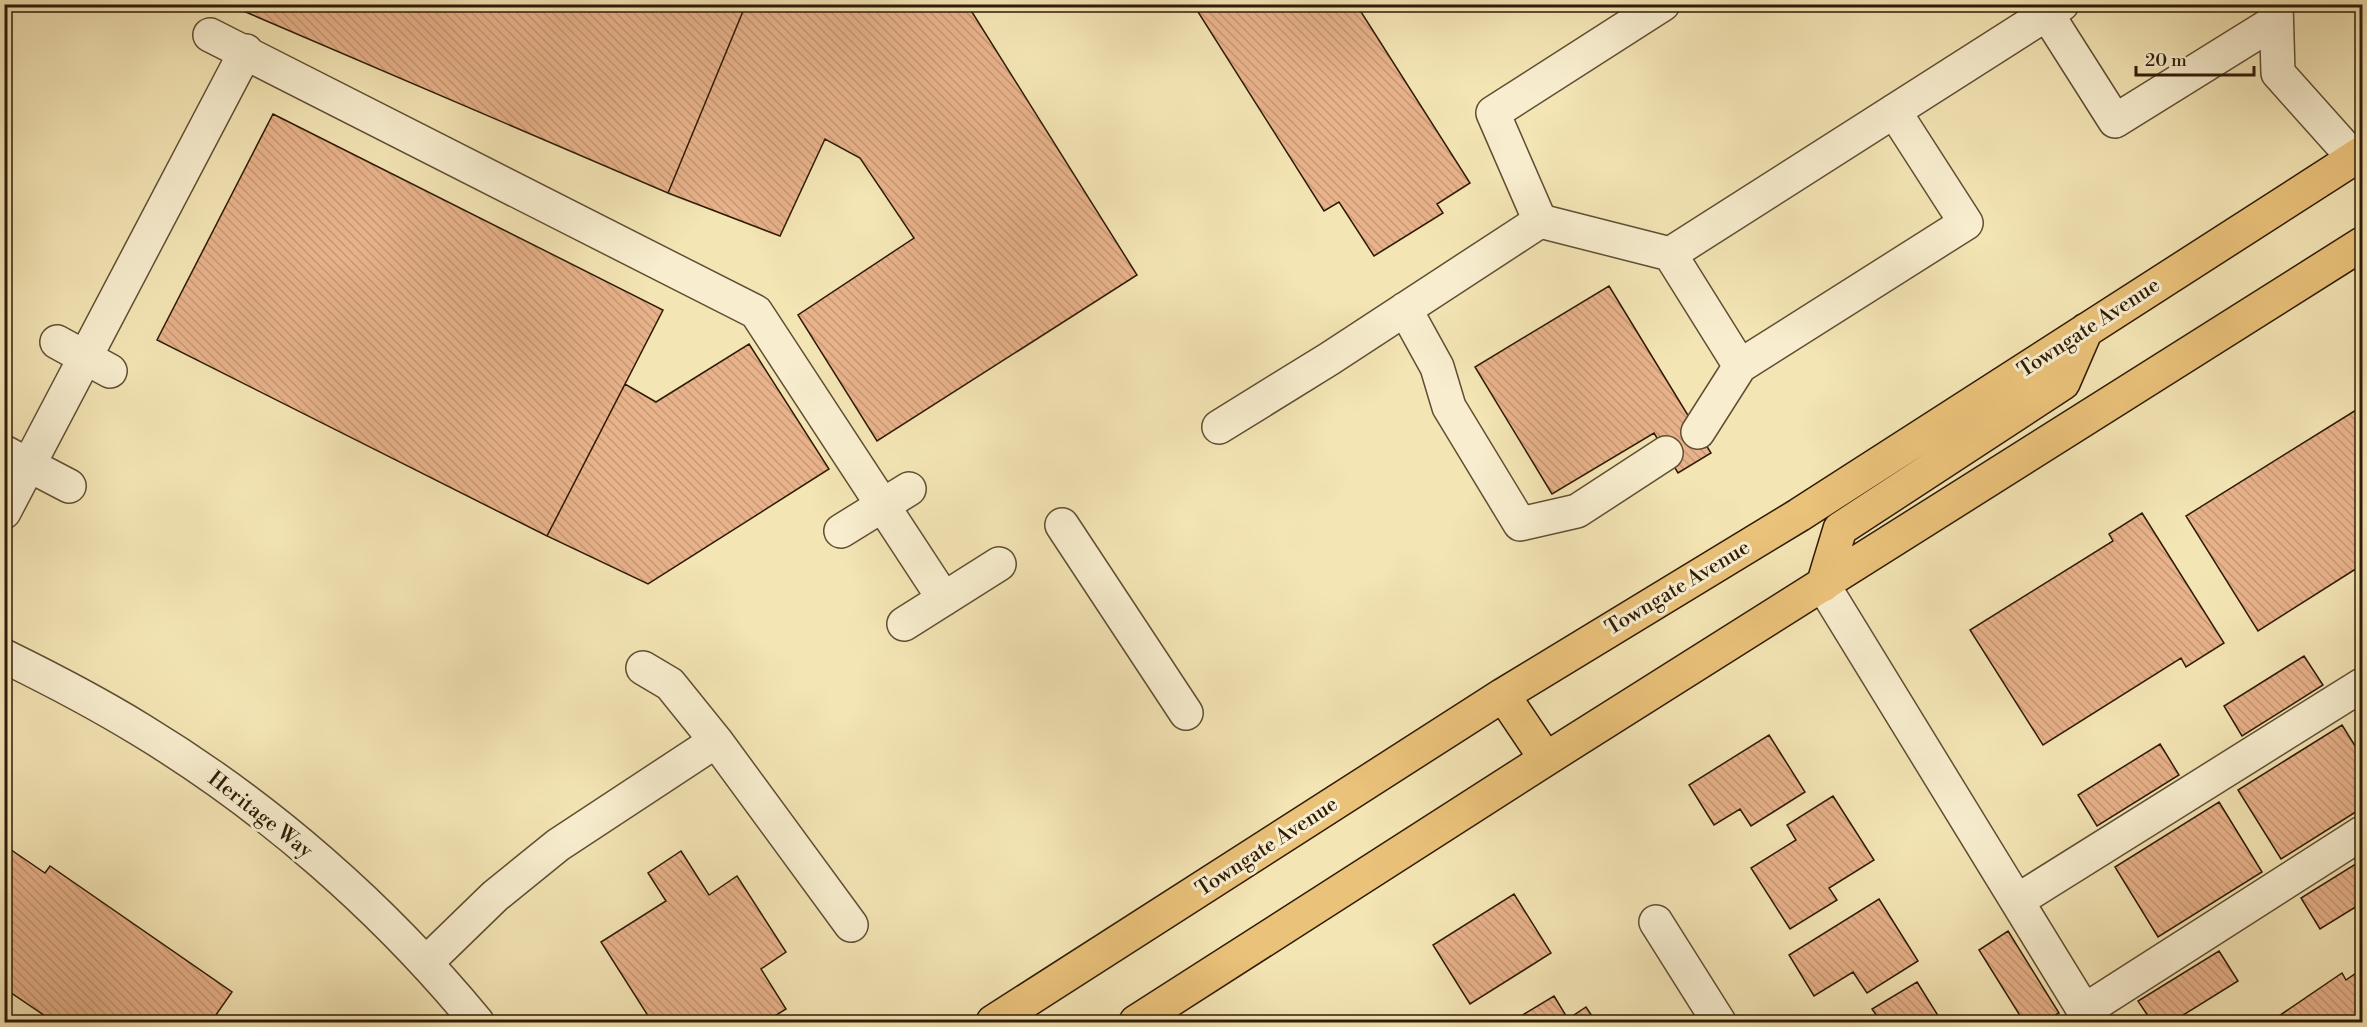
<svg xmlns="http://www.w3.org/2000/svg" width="2367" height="1027" font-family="'Libre Bodoni',serif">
<defs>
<pattern id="building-back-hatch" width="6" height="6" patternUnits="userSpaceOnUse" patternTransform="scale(1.5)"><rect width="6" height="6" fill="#e8b28a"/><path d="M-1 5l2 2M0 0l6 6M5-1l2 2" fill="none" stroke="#c79876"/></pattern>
</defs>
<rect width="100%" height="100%" fill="#f4e5b5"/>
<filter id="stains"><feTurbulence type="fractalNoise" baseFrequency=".00333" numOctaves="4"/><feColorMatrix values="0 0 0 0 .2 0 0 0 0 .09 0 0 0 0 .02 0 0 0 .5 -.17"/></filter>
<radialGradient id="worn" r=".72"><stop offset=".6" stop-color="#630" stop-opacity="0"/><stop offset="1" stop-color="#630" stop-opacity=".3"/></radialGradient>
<path fill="url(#building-back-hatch)" stroke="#2e1b06" stroke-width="1.5" d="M227 4H746L668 193Z
M746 4H967L1137 275 877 441 798 315 914 238 860 158 825 139 780 236 668 193Z
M1193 4H1332L1334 8 1339 4H1356L1470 183 1437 204 1443 213 1374 256 1339 202 1324 211Z
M273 114 663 310 547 536 157 340Z
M1609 286 1711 453 1678 473 1654 433 1552 494 1475 367Z
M749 344 829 469 648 584 547 536 625 384 656 402Z
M2361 407 2362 410V565L2258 631 2186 516Z
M2142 513 2224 643 2186 667 2181 658 2043 745 1970 630 2113 541 2109 534Z
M2304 656 2323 685 2242 736 2224 706Z
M2342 725 2362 757V808L2281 859 2238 790Z
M1769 735 1805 792 1751 826 1740 809 1714 825 1689 785Z
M2160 744 2179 775 2097 826 2078 795Z
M1833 796 1874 860 1829 888 1837 900 1790 929 1751 868 1796 840 1787 825Z
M2219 802 2262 872 2158 937 2115 867Z
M4 845 45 873 50 866 232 992 211 1022H54L4 988Z
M681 851 709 895 737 876 786 952 761 969 786 1009 765 1022H681L679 1019 673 1022H652L601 942 666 901 648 873Z
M2362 860V903L2320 929 2301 898Z
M1514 894 1551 953 1470 1004 1433 945Z
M1879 899 1918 961 1867 993 1853 972 1814 996 1789 955Z
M2008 931 2059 1013 2044 1022H2024L1979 950Z
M2219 951 2238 981 2172 1022H2152L2138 1001Z
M2362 969V1022H2270L2342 973 2346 980Z
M1917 982 1942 1022H1881L1872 1009Z
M1554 996 1568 1019 1586 1007 1596 1022H1511Z"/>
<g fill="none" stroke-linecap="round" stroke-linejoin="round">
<g stroke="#604e32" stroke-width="36">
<path id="minor" d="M1663 4 1493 113 1540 221 1670 254
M2276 4 2278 73 2354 158
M2047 14 2115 121 2276 21
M210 35 756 312 944 599
M1894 111 1966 223 1740 366 1670 254 2062 4
M1405 309 1437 367 1449 407 1520 524 1577 511 1666 453
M57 342 110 371
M1219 427 1329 359 1540 221
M1698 432 1740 366
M4 452 69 486
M4 512 246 51
M1062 525 1186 713
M841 531 909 489
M1823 585 2091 1022
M904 624 999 564
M4 656C51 679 97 703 141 730 268 807 383 908 477 1022
M643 668 670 684 716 741 851 925
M2017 901 2362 685
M1656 922 1719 1022
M426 963 495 896 558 845 716 741
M2084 1011 2362 833"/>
</g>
<g stroke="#2e1b06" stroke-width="36">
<path id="major" d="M1823 585 1840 529 2063 383 2086 330
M1503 695 1546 759
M993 1022 1503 695 1799 515 2362 153
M1136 1022 1546 759 2362 244"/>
</g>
<use href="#minor" stroke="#f8eecf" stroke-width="33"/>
<use href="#major" stroke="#eac27a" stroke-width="33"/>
</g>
<g text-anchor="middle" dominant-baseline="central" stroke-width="6" stroke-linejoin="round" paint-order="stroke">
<g font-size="21" fill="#2e1b06" stroke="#f8eecf">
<text transform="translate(2089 328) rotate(-33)">Towngate Avenue</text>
<text transform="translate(1678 588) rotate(-31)">Towngate Avenue</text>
<text transform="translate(260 815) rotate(38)">Heritage Way</text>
<text transform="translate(1267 847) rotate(-33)">Towngate Avenue</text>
</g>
</g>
<rect width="2367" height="1027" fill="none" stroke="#f4e5b5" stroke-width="24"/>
<rect x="6" y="6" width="2355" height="1015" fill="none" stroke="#2e1b06" stroke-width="3"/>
<rect x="12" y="12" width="2343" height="1003" fill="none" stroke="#2e1b06" stroke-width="1.5"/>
<path d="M2136 66v9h118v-9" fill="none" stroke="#2e1b06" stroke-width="3"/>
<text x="2145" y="66" font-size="18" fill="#2e1b06" stroke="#f8eecf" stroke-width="4.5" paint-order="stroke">20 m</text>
<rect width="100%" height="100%" filter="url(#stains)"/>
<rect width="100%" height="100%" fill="url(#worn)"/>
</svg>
